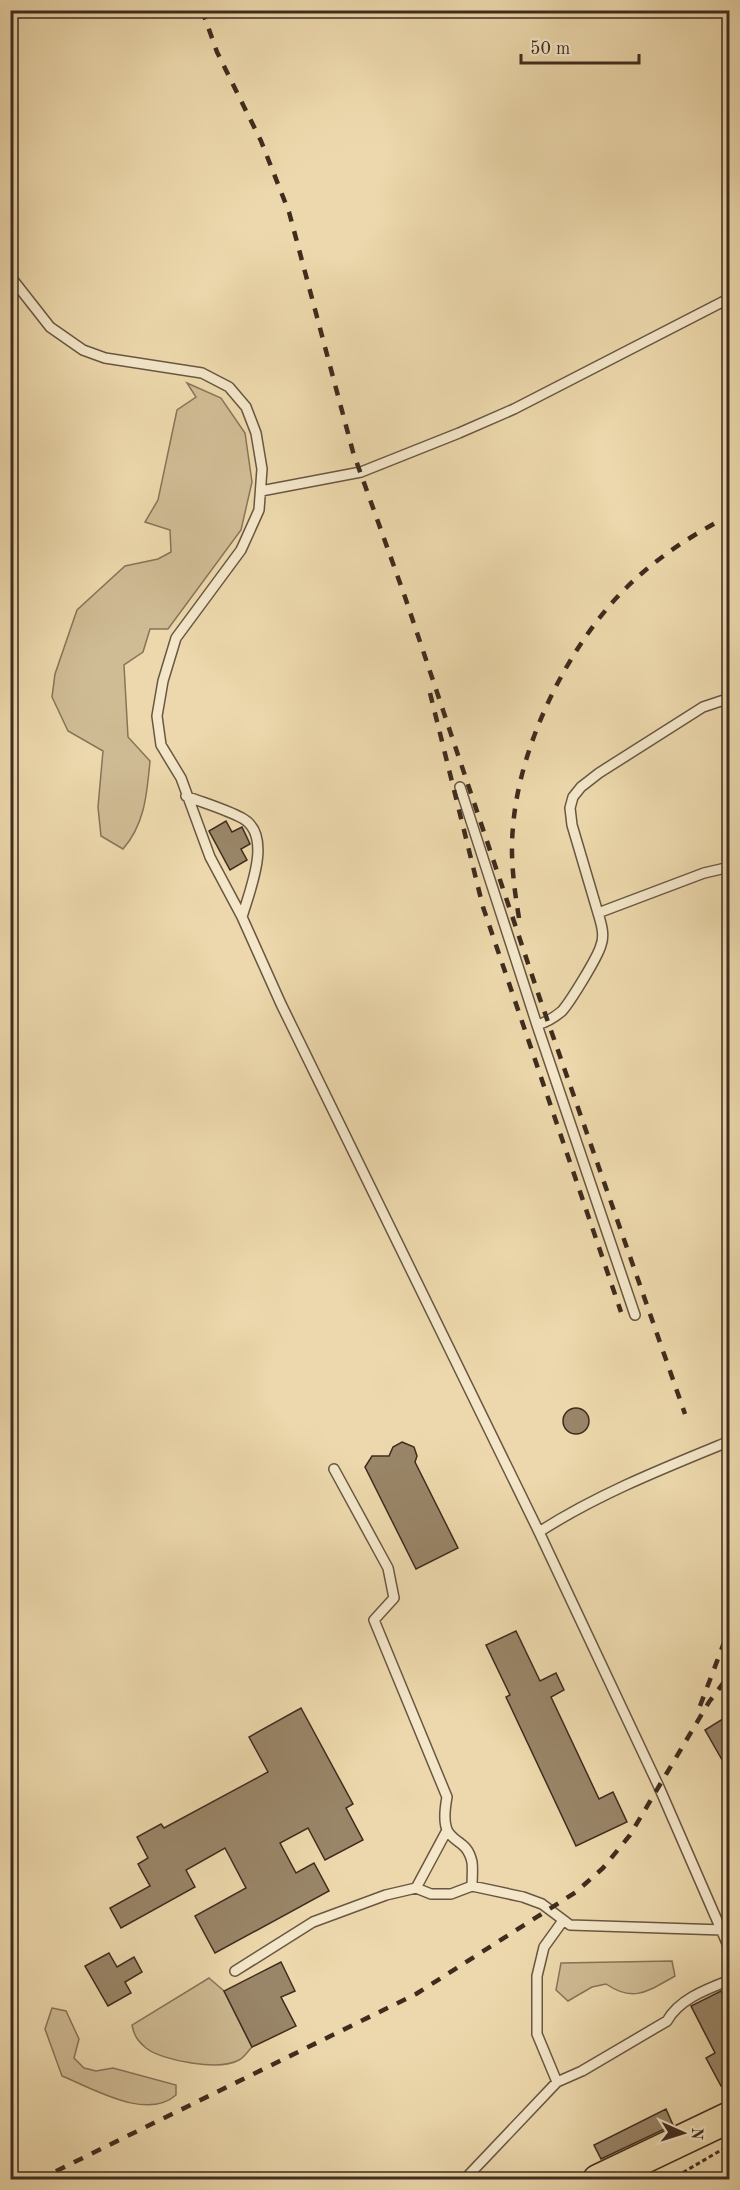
<svg xmlns="http://www.w3.org/2000/svg" width="740" height="2190" font-family="'Old Standard TT',serif">
<rect width="100%" height="100%" fill="#ecd8ac"/>
<filter id="stains"><feTurbulence type="fractalNoise" baseFrequency=".00333" numOctaves="4"/><feColorMatrix values="0 0 0 0 .2 0 0 0 0 .09 0 0 0 0 .02 0 0 0 .5 -.17"/></filter>
<radialGradient id="worn" r=".72"><stop offset=".6" stop-color="#630" stop-opacity="0"/><stop offset="1" stop-color="#630" stop-opacity=".3"/></radialGradient>
<path fill="#cfbb94" stroke="#877459" stroke-width="1.5" d="M187 383 221 398 245 433 252 482 241 530 168 629H150L143 652 124 665 128 737 150 761C147 793 145 824 123 849L101 836 98 807 103 751 68 731 52 697 55 674 77 610 125 566 158 559 171 552 170 530 145 522 158 500 177 410 196 397Z
M672 1961 675 1976C648 1991 634 2003 606 1984L592 1987 568 2001 556 1990 561 1963Z
M209 1978 224 1991 252 2047C248 2051 244 2058 239 2060 220 2071 162 2061 146 2048 138 2041 134 2036 132 2025Z
M52 2008 66 2011 79 2039 74 2058 84 2068 96 2071 113 2068 176 2085V2095C147 2121 94 2089 62 2076L45 2029Z"/>
<path fill="#998568" stroke="#3f2c1e" stroke-width="1.5" d="M226 821 232 832 242 827 250 844 241 849 247 860 230 870 209 831Z
M563 1421a13 13 0 1 1 26 0a13 13 0 1 1-26 0Z
M402 1442 414 1447 417 1456 415 1462 458 1548 416 1569 365 1467 372 1456H389L393 1447Z
M516 1631 540 1681 556 1673 564 1690 551 1697 599 1799 613 1792 627 1822 576 1846 506 1697 510 1695 486 1645Z
M301 1708 353 1804 346 1808 363 1840 325 1860 308 1828 280 1843 296 1873 314 1863 329 1891 215 1953 195 1916 246 1888 225 1848 186 1870 195 1887 121 1928 110 1908 150 1886 138 1864 148 1858 137 1837 161 1824 164 1828 268 1772 249 1737Z
M729 1715V1772L705 1730Z
M109 1953 117 1967 134 1957 142 1972 125 1982 131 1993 108 2006 85 1966Z
M281 1962 295 1991 281 1997 296 2026 252 2047 224 1991Z
M721 1991 729 2008V2081L721 2086 706 2058 715 2053 691 2006Z
M666 2109 673 2125 601 2159 594 2145Z"/>
<g fill="none" stroke-linecap="round" stroke-linejoin="round">
<g stroke="#6a5742" stroke-width="12">
<path id="service" d="M10 276 50 327 83 350 105 358 202 373 229 387 246 407 256 433 262 469 259 510 241 550 176 638 163 681 157 716 161 745 181 778 210 857 242 917 281 1004 539 1532 659 1787 730 1950
M261 491 361 472 459 433 514 409 730 298
M730 698 703 707 599 773 581 787 573 797 570 808 572 825 598 913 704 873 730 867
M460 787 537 1025C547 1022 554 1018 562 1011 570 1002 598 957 601 945 605 935 601 923 598 913
M186 796C204 803 225 809 242 818 274 835 249 892 242 917
M537 1025 635 1315
M334 1469 388 1568 394 1598 374 1620 447 1797C437 1851 465 1830 472 1862 473 1870 472 1879 472 1886
M539 1532C598 1494 664 1468 730 1441
M416 1888 446 1832
M235 1971 313 1922 386 1895 416 1888 431 1894H451L472 1886 523 1897 542 1904 570 1925 723 1930
M557 2082 537 2034V1976L544 1947 562 1922
M464 2180 557 2082 582 2071 667 2021C679 1999 707 1989 730 1980"/>
</g>
<g stroke="#3f2c1e" stroke-width="33">
<path id="primary" d="M598 2180 730 2117"/>
</g>
<path stroke="#3f2c1e" stroke-width="3" stroke-dasharray="4.5 3" stroke-linecap="butt" d="M670 2180 730 2145"/>
<use href="#service" stroke="#f3e6c9" stroke-width="9"/>
<use href="#primary" stroke="#ecd8ac" stroke-width="30"/>
<path stroke="#3f2c1e" stroke-width="4.5" stroke-dasharray="10 10" stroke-linecap="butt" d="M202 10 217 52 261 141 289 212 353 452 405 597 540 999 685 1414
M430 693 483 907 621 1312
M519 918C514 888 510 857 513 827 519 746 568 645 626 588 656 558 692 535 730 515
M700 1706 730 1627
M38 2180 416 1994 576 1892 603 1868 630 1835 709 1702 730 1674"/>
</g>
<rect width="740" height="2190" fill="none" stroke="#ecd8ac" stroke-width="36"/>
<rect x="12" y="12" width="716" height="2166" fill="none" stroke="#3f2c1e" stroke-width="3"/>
<rect x="18" y="18" width="704" height="2154" fill="none" stroke="#3f2c1e" stroke-width="1.5"/>
<g transform="translate(683 2133) rotate(93)" stroke="#f3e6c9" stroke-width="4.5" paint-order="stroke">
<path d="M0-4.5L10 22L0 15L-10 22Z" fill="#3f2c1e"/>
<text y="-9" font-size="16" font-weight="bold" text-anchor="middle" fill="#3f2c1e">N</text>
</g>
<path d="M521 54v9h118v-9" fill="none" stroke="#3f2c1e" stroke-width="3"/>
<text x="530" y="54" font-size="18" fill="#3f2c1e" stroke="#f3e6c9" stroke-width="4.5" paint-order="stroke">50 m</text>
<rect width="100%" height="100%" filter="url(#stains)"/>
<rect width="100%" height="100%" fill="url(#worn)"/>
</svg>
